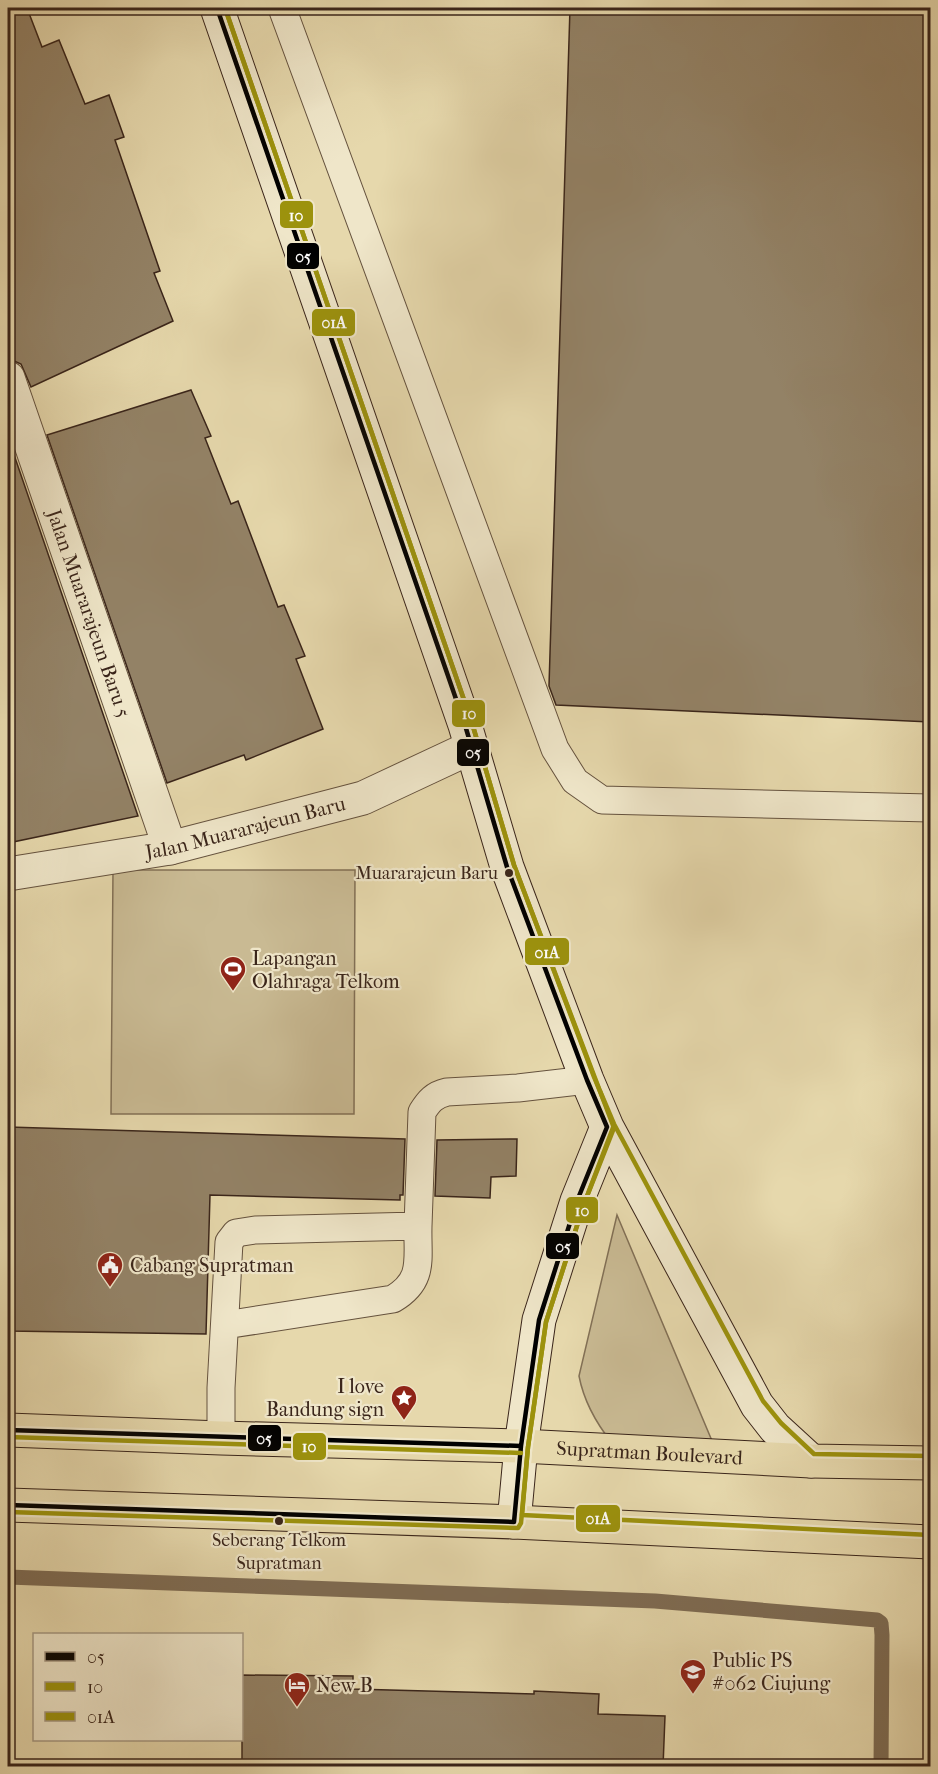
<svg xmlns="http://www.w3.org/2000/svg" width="938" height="1774" font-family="'IM FELL French Canon',serif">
<rect width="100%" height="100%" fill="#e6d8ac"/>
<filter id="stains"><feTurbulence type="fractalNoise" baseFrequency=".00333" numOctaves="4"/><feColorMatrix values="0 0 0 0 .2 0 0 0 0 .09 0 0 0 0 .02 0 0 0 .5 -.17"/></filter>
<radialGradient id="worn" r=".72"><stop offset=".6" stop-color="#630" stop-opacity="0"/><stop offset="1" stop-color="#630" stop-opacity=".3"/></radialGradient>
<path fill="#c9ba93" stroke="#827056" stroke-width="1.5" d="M113 870H355L354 1114H111Z
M617 1215 715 1448 612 1443C596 1423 584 1402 579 1376Z"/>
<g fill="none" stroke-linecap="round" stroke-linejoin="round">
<path stroke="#7e6c54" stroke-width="15" d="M8 1577 655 1601 877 1620 881 1623 882 1635 881 1766"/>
</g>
<path fill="#938266" stroke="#3a251a" stroke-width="1.5" d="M8 8H27L42 47 59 40 85 104 109 95 124 137 115 140 160 271 154 273 173 321 31 387 21 364 12 360H8Z
M570 8H930V722L556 705 549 686Z
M191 390 211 436 205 438 231 504 238 501 278 607 284 605 305 656 296 659 323 729 246 760 244 755 167 783 47 435Z
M11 446 138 816 8 843V447Z
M8 1127 405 1139 403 1195H400V1200L210 1195 206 1334 8 1331Z
M517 1139 516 1176 491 1177 490 1198 435 1196 437 1140Z
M242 1675 353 1676V1689L534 1694V1691L599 1694 598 1714 665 1716 663 1767H242Z"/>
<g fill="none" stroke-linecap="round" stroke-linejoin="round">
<g stroke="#65523e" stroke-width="29">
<path id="lane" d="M282 8 555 749 575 781 602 800 930 808
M225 1325 393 1299C425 1280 417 1259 418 1226
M221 1438V1388L229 1242 236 1233 255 1230 418 1226 422 1112C429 1101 434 1095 447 1092L518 1088 587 1080"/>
</g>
<g stroke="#65523e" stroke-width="35">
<g id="street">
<path id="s1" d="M8 378 170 848"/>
<path id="s2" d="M8 874 170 848 363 798 472 747"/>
</g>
</g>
<g stroke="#3a251a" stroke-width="35">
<path id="secondary" d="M217 8 465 725 507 867 587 1080 607 1127 757 1405 775 1428 811 1461
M514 1522 521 1446 539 1320 577 1201 607 1127"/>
</g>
<g stroke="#3a251a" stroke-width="35">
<g id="primary">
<path id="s3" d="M8 1430 221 1438 521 1446 811 1461 930 1463"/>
<path d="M8 1505 514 1522 930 1542"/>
</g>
</g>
<use href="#lane" stroke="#efe6c9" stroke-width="27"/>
<use href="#street" stroke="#efe6c9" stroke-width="33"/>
<use href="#secondary" stroke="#efe6c9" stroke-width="33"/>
<use href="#primary" stroke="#e6d8ac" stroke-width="33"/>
<g stroke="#efe6c9" stroke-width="9">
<path id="bus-1" d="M8 1430 521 1446
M8 1505 514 1522 521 1446 539 1320 577 1201 607 1127 587 1080 507 867 465 725 217 8"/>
</g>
<g stroke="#efe6c9" stroke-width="9">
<path id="bus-2" d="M8 1437 521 1453
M8 1512 518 1528 521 1523 528 1447 546 1322 584 1204 614 1128 514 865 472 723 225 8"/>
</g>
<g stroke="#efe6c9" stroke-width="9">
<path id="bus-3" d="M225 8 472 723 514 865 594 1077 614 1125 584 1204 546 1322 528 1447 522 1515 930 1535
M600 1091 614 1124 763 1401 781 1423 814 1454 930 1456"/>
</g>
<use href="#bus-1" stroke="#000" stroke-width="4.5"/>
<use href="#bus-2" stroke="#9c920d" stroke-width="4.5"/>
<use href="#bus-3" stroke="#9c920d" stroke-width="4.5"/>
</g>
<defs>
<g id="stadium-pin" transform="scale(1.35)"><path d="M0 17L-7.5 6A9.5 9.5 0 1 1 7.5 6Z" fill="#8f2418" stroke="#efe6c9"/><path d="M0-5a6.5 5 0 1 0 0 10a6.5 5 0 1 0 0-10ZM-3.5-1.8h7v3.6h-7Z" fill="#fff"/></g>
<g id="civic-pin" transform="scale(1.35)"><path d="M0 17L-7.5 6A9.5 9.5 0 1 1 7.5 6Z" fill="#8f2418" stroke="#efe6c9"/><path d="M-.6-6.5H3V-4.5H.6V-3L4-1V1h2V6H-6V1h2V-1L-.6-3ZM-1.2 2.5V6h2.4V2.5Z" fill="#fff"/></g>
<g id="sight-pin" transform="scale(1.35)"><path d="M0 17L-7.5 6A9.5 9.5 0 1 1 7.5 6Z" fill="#8f2418" stroke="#efe6c9"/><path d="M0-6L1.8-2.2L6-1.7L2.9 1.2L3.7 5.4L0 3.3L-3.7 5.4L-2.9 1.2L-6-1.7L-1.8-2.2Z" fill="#fff"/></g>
<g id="school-pin" transform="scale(1.35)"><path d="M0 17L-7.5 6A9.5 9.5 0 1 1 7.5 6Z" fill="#8f2418" stroke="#efe6c9"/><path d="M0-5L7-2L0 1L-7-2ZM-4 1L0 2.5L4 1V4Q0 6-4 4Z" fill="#fff"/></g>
<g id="hotel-pin" transform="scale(1.35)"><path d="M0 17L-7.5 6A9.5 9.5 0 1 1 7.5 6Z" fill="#8f2418" stroke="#efe6c9"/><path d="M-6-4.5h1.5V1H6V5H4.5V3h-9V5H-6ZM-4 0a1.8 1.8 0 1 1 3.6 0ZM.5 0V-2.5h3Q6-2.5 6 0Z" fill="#fff"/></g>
</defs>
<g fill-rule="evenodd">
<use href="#stadium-pin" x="233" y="969"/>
<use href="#civic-pin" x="110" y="1265"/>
<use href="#sight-pin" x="404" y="1398"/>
<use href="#school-pin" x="693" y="1672"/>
<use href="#hotel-pin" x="297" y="1685"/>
</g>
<g fill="#3a251a" stroke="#efe6c9" stroke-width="2">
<circle cx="509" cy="873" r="5"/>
<circle cx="279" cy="1521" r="5"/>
</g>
<g text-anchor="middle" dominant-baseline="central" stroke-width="4.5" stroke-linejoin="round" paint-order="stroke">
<g font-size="18" fill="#3a251a" stroke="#efe6c9" text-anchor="end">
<text x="498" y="873">Muararajeun Baru</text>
<text x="279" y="1540" text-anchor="middle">Seberang Telkom<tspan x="279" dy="23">Supratman</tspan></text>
</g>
<g font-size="20" fill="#3a251a" stroke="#efe6c9">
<text stroke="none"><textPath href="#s1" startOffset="249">Jalan Muararajeun Baru 5</textPath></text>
<text stroke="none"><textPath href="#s2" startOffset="242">Jalan Muararajeun Baru</textPath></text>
<text stroke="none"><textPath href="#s3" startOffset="642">Supratman Boulevard</textPath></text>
</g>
<g font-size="20" fill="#3a251a" stroke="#efe6c9" text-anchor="start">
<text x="252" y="958">Lapangan<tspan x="252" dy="23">Olahraga Telkom</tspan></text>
<text x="130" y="1265">Cabang Supratman</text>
<text x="384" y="1386" text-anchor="end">I love<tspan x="384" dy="23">Bandung sign</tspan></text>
<text x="712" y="1660">Public PS<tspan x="712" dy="23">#062 Ciujung</tspan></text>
<text x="316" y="1685">New B</text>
</g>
</g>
<g stroke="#efe6c9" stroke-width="2">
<rect x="279" y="200" width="35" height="29" rx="6" fill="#9c920d"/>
<rect x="286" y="242" width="34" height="28" rx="6" fill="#000"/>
<rect x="311" y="308" width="45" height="29" rx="6" fill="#9c920d"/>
<rect x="451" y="699" width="35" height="29" rx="6" fill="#9c920d"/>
<rect x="456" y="738" width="34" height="29" rx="6" fill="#000"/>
<rect x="524" y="937" width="46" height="29" rx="6" fill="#9c920d"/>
<rect x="565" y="1196" width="34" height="28" rx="6" fill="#9c920d"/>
<rect x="545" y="1232" width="35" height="28" rx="6" fill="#000"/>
<rect x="247" y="1424" width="35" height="28" rx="6" fill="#000"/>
<rect x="292" y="1432" width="35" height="29" rx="6" fill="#9c920d"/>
<rect x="575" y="1504" width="46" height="29" rx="6" fill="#9c920d"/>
</g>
<g font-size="16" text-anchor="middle" font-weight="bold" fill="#fff">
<text x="296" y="221">10</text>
<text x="303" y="262">05</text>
<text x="334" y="328">01A</text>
<text x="469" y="719">10</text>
<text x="473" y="758">05</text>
<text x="547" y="958">01A</text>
<text x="582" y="1216">10</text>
<text x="563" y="1252">05</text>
<text x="264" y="1444">05</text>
<text x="309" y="1452">10</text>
<text x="598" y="1524">01A</text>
</g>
<rect width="938" height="1774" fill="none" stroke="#e6d8ac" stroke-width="30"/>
<rect x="9" y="9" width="920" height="1756" fill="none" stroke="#3a251a" stroke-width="3"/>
<rect x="15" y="15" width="908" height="1744" fill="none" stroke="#3a251a" stroke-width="1.5"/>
<rect x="33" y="1633" width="210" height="108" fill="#efe6c9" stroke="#a79983" stroke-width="1.5"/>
<rect x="45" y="1652" width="30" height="9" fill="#000000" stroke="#a79983" stroke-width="1.5"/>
<text x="87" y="1663" font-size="18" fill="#3a251a">05</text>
<rect x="45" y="1682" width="30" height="9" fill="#9c920d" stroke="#a79983" stroke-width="1.5"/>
<text x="87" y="1693" font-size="18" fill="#3a251a">10</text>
<rect x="45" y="1712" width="30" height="9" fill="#9c920d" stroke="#a79983" stroke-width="1.5"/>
<text x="87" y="1723" font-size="18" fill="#3a251a">01A</text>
<rect width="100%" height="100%" filter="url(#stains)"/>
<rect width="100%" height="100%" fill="url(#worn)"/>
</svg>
